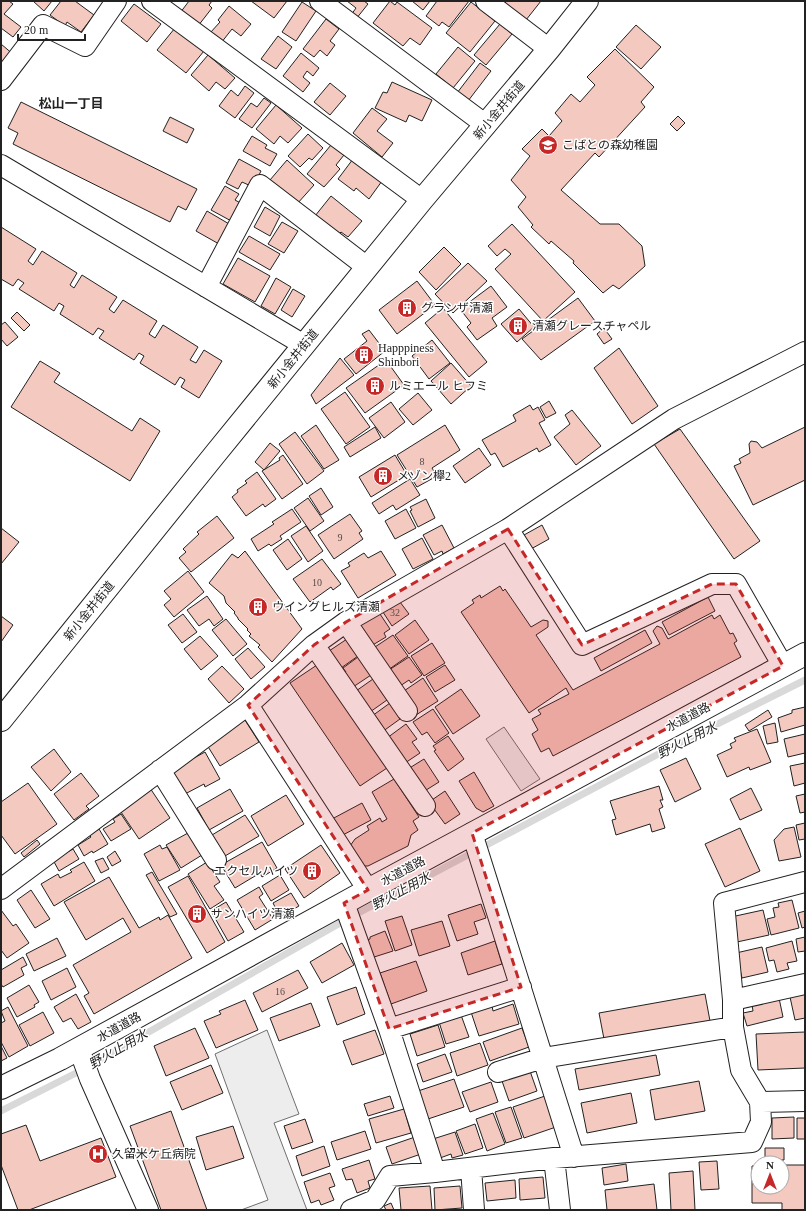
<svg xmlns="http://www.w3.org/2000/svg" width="806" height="1211" font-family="'Times New Roman','Noto Sans JP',serif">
<rect width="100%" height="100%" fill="#fff"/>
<path fill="#ededed" stroke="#6f6f6f" d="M504 727 540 779 521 791 486 739Z
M267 1030 299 1114 274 1123 307 1210H241L268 1200 215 1054Z"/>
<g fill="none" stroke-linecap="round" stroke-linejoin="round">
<path stroke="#d9d9d9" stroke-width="7" d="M1 1111 82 1070 349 918 664 751 805 680"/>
</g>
<path fill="#f3c9c0" stroke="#222" d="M1 1H9L13 4 4 14 21 27 13 37 1 28Z
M33 1H52L44 11Z
M61 1H75L94 15 81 32 67 22 65 26 50 15Z
M189 1H212L209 5 212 8 198 26 180 13Z
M251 1H287L274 18Z
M347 1H364L368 4 356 19 351 15 356 8Z
M390 1 395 5 397 2 432 28 420 45 410 38 403 46 373 23Z
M412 1H430L423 10Z
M437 1H469L449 27 442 22 439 26 426 16Z
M506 1H541L526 20 505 3Z
M302 2 316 11 296 41 282 32Z
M471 2 495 21 470 52 446 33Z
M134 4 161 24 147 42 121 21Z
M229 6 251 24 241 36 232 29 221 43 210 33 220 22 218 20Z
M326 19 339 29 330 41 335 45 327 56 320 50 314 57 303 49Z
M500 24 512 34 486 65 474 55Z
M636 25 661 47 641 69 616 47Z
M175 28 204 51 186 73 157 50Z
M278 36 292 47 276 69 261 59Z
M1 44 14 55 1 71Z
M458 47 475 61 453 88 436 74Z
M615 49 654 87 641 102 645 107 599 157 595 153 561 190 600 224H619L642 246 645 266 619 289 613 285 603 293 573 263 574 261 551 241 549 244 531 227 533 225 518 207 526 197 511 180 530 156 522 149 542 129 549 136 562 121 555 113 571 94 580 102 595 85 587 77Z
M301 53 319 68 313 76 307 71 303 77 310 83 303 92 283 76Z
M208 55 235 78 225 89 216 82 209 91 191 75Z
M480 63 491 71 468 101 457 93Z
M392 82 432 100 422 121 409 115 406 122 375 108 383 92 387 93Z
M330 83 346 96 330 115 314 102Z
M245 86 254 93 235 118 219 106 231 90 238 96Z
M264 98 271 103 252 128 239 119 251 103 257 107Z
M21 102 197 189 186 210 178 206 170 222 13 144 18 133 8 128Z
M276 105 302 128 288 143 280 136 274 144 256 129Z
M372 108 387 119 377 131 393 143 382 157 353 133Z
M678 116 685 123 677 131 670 124Z
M170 117 194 129 187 143 163 131Z
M308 134 323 148 312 160 309 158 300 167 288 156Z
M252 136 267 145 265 148 277 154 270 166 243 151Z
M331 145 344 155 336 165 340 169 324 187 307 174Z
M239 159 261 171 253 187 242 182 238 189 226 183Z
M353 159 382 181 369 199 356 188 354 191 338 179Z
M287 160 314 185 297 204 270 180Z
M225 186 239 194 235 200 244 205 235 223 211 210Z
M331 196 362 221 348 237 341 232 338 235 315 216Z
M265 207 280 216 270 236 254 227Z
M207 211 236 228 219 244 196 231Z
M282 222 298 231 284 253 268 244Z
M512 224 575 292 543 321 495 269 511 254 505 249 497 256 488 246Z
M1 227 36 249 28 261 33 265 42 251 77 273 70 285 74 288 82 275 117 297 109 309 114 313 123 300 157 321 149 334 155 338 163 325 198 347 190 360 196 363 204 350 222 361 199 398 181 387 185 380 180 377 175 385 140 363 144 356 139 353 134 360 99 338 104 331 98 328 93 335 60 314 64 306 59 303 54 311 19 289 24 283 18 279 13 286 1 279Z
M249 236 280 254 270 270 239 252Z
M444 247 461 264 436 290 419 272Z
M238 258 270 276 255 302 223 284Z
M468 263 487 281 453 313 435 294Z
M276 278 291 287 275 314 261 306Z
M417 281 435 305 397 334 379 310Z
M491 286 507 307 492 318 497 326 477 340 467 327 471 323 460 309Z
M293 289 305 296 292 317 281 310Z
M578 298 595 321 541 360 522 339Z
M443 308 487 362 469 377 425 323Z
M519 309 534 327 517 342 501 324Z
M17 312 30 325 24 331 11 318Z
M5 322 18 337 7 346 1 339V325Z
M604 328 612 339 604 344 597 334Z
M369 330 385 351 356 374 344 359 367 341 362 334Z
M432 340 450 363 429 379 412 356Z
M619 348 658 406 632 424 594 368Z
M340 358 354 375 316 404 311 395Z
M386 360 404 385 365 413 346 388Z
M40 361 60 373 54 382 132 431 140 418 160 431 130 481 11 407Z
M451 363 471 386 451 404 431 381Z
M345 392 370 427 346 444 321 409Z
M418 393 432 410 413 425 399 409Z
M549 401 556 413 546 418 540 407Z
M391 402 405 422 384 438 369 418Z
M530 405 533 410 538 407 545 420 539 423 551 445 539 452 537 448 503 467 495 453 491 455 482 440 516 421 513 415Z
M572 410 601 446 576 465 554 437 570 424 565 415Z
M316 425 339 460 324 469 301 436Z
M445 425 460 450 432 468 437 476 417 487 397 455Z
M375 427 381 438 350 457 344 447Z
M805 427V480L753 505 734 466 741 463 739 459 750 453 749 444 751 441 757 442 762 448Z
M680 429 760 541 734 559 654 444Z
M295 432 324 471 307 484 279 444Z
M270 443 280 451 264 470 255 462Z
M479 448 491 465 465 483 453 466Z
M283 455 303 484 282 499 262 471 280 460 279 458Z
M395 455 407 475 371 497 359 477Z
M257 472 276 499 265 507 263 504 246 516 232 497 238 492 237 490 247 483 245 481Z
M410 479 420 495 396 510 393 505 379 514 372 503Z
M321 488 333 507 321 515 309 496Z
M308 498 324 521 310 531 294 508Z
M426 499 435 518 418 527 410 511 412 510 410 507Z
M292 509 301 522 280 536 282 539 271 546 269 544 258 551 251 539 274 524 272 522Z
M406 509 416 528 395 539 385 521Z
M350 514 362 531 359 533 363 539 334 559 318 535Z
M217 516 234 538 191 572 179 558 186 552 183 549 199 534 197 532Z
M442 525 454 548 443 554 442 551 434 555 423 535Z
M542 525 549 539 531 549 524 535Z
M306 526 323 551 308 562 291 536Z
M1 528 19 542 1 564Z
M422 538 433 559 413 569 402 549Z
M288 539 302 559 287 570 273 550Z
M245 551 302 629 272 662 258 647 260 645 249 636 251 634 247 630 248 629 238 619V618L234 613 235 612 226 603 224 596 209 583 232 554 238 558Z
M381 551 396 575 358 598 341 571 350 566 348 563 364 553 368 558Z
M322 559 341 584 333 590 331 587 310 602 293 579Z
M188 571 204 592 174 617 164 605 171 599 164 591Z
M500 586 503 591 505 589 531 627 543 620 548 621V627L536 635 573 690 660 644 653 631 657 626 662 628 668 639 712 615 714 619 720 615 730 634 733 633 737 641 734 643 741 657 553 756 549 748 541 752 532 734 538 730 532 719 541 714 538 710 569 694 566 688 529 713 461 612 474 603 472 600 480 595 481 598Z
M207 596 223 619 214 626 209 619 199 626 187 610Z
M708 597 715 611 669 635 662 622Z
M397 598 409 614 392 626 381 609Z
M378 611 390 629 384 633 386 637 371 646 357 624Z
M183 614 197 632 182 643 168 625Z
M1 616 13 625 1 642Z
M226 619 247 644 233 656 212 630Z
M415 620 429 640 409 654 395 635Z
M645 630 652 643 601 671 594 658Z
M393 635 408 656 388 670 372 649Z
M200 636 218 656 201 670 184 649Z
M347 639 358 656 341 668 329 651Z
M432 643 445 663 424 676 411 656Z
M248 648 265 667 251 679 235 659Z
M358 657 371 675 353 687 344 673 346 672 343 668Z
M409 657 422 675 411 683 409 680 400 686 389 670Z
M320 663 390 766 360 786 290 683Z
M445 665 455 680 435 692 426 677Z
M222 666 244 689 229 703 208 679Z
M423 678 438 701 416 715 401 693Z
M373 679 387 700 370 712 356 691Z
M461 689 480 716 453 734 435 707Z
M390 703 400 719 382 732 372 716Z
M805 707V725L781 732 778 718 792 713V710Z
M433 709 449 733 435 743 427 732 422 735 413 722Z
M768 710 772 717 749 731 745 725Z
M243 717 259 742 220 766 207 745Z
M775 723 778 742 767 744 763 726Z
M406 724 417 739 412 742 420 753 405 763 387 738Z
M757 729 771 762 750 770 749 767 727 777 717 755 732 748 730 744 736 741 734 738Z
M805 734V753L788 757 784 739Z
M448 736 464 759 448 771 434 751 436 750 433 746Z
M54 749 71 772 51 791 31 767Z
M205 752 220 779 205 787 204 784 185 794 172 770Z
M686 758 701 789 675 802 660 770Z
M424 759 439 782 423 792 408 769Z
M805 763V783L794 786 790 766Z
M474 772 494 806 483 812 476 808 459 781Z
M81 773 99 796 86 806 89 809 74 820 54 794Z
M394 779 419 817 413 821 418 830 411 835 408 846 368 866H362L350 846 355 839 369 830 367 826 380 818 382 822 387 819 372 792Z
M28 783 57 824 15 854 1 835V802Z
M659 786 663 800H660L663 807 659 809 665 828 652 832 650 824 616 835 612 820 616 819 610 801Z
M150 788 170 818 139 839 119 809Z
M751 788 762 810 740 820 730 799Z
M230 789 243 811 209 830 197 808Z
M445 791 460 814 445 824 429 802Z
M805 794V812L800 813 796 796Z
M286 795 304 824 268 846 251 816Z
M362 803 371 820 341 836 332 819Z
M121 814 131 829 111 841 103 829 115 822 113 819Z
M245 815 259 836 225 856 212 835Z
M805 823V839L799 840 796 825Z
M794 827 801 857 779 861 774 840 784 829Z
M740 828 760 871 725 887 705 844Z
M99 829 108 844 93 853 92 851 84 856 78 845 91 837 89 835Z
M188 833 202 855 181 868 166 845Z
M37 840 40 844 24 857 21 853Z
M262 842 277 868 262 877 260 873 235 888 221 865Z
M160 845 162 849 167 847 180 870 159 881 144 854Z
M321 845 340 873 304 898 285 869Z
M73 849 79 859 59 871 53 860Z
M115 851 121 861 112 866 107 857Z
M103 858 109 869 101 873 95 861Z
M84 862 95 881 54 906 41 884 58 874 60 878 72 872 70 870Z
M207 862 220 882 214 886 224 900 210 909 188 874Z
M152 872 177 914 170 917 146 875Z
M280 875 289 890 271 901 262 886Z
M188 876 225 942 207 953 168 887Z
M109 877 139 928 159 917 160 920 168 915 192 958 94 1014 84 996 89 993 73 965 131 932 123 918 86 940 64 902Z
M259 887 263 894 259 897 273 919 255 930 237 900Z
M31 890 50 919 35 928 17 900Z
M291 893 299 906 280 917 273 903Z
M792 900 799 928 771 935 767 919 775 917 773 908 779 907 778 903Z
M226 902 244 932 228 941 211 911Z
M481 904 486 918 474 922 478 934 457 941 448 915Z
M1 910 13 926 16 924 29 943 7 958 1 950Z
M763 910 769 935 737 942 731 917Z
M805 911V927L802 928 798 913Z
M402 916 412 945 395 951 385 921Z
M442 921 450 946 419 956 411 930Z
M385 931 393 951 371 958 365 941 370 939V937Z
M805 937V952V951L798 952 796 939Z
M57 938 66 956 34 971 26 954Z
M495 941 502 964 468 975 461 953Z
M792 941 797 961 787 963 789 969 777 972 774 960 769 961 766 948Z
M342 943 354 965 322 983 310 962Z
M762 947 768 972 742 978 736 953Z
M23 957 27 965 21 968 24 975 3 987 1 984V970Z
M416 961 427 991 391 1004 380 973Z
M67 968 76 987 51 1000 42 981Z
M298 970 308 988 262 1012 253 993Z
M29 985 39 1002 34 1005 35 1007 17 1017 7 998Z
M356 987 365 1014 337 1025 327 997Z
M76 994 91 1022 78 1029 71 1018 63 1022 54 1007Z
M705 994 710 1021 604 1039 599 1013Z
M805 994V1018L795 1020 790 997Z
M779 998 783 1017 747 1026 743 1013 753 1011 752 1005Z
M245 1000 258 1030 216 1048 204 1021 221 1014 219 1011Z
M311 1003 320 1026 279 1041 270 1018Z
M513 1004 519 1024 479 1036 471 1012 492 1006 493 1011Z
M8 1007 28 1046 9 1057 1 1042V1023L5 1021 1 1011Z
M43 1012 54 1033 30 1046 19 1025Z
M461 1015 469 1037 446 1044 439 1022Z
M438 1025 445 1047 417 1056 410 1034Z
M195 1028 209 1058 166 1076 154 1046Z
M522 1028 529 1047 490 1061 483 1042Z
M375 1030 384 1054 352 1065 343 1041Z
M805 1032V1068L758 1070 756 1034Z
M480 1043 488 1065 457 1076 450 1053Z
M1 1046 7 1058 1 1061Z
M445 1054 452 1072 423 1082 417 1064Z
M656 1055 660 1075 579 1090 575 1069Z
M211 1065 223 1093 182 1110 170 1082Z
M530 1071 537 1091 509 1101 502 1081Z
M454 1079 464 1107 428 1119 418 1091Z
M699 1081 705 1111 655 1120 650 1090Z
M491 1082 498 1102 470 1112 462 1092Z
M631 1093 637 1123 587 1133 581 1103Z
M390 1096 394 1108 368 1116 364 1104Z
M545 1096 556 1127 524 1138 513 1107Z
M511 1107 522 1138 506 1143 495 1112Z
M404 1109 411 1133 376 1143 369 1119Z
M171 1111 207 1210H161L130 1126Z
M493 1113 505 1144 487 1151 476 1119Z
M794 1117V1138L772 1139V1118Z
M797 1118H805V1139H797Z
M305 1119 313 1142 292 1149 284 1126Z
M475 1124 483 1148 465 1154 456 1131Z
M26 1125 40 1161 101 1138 116 1177 29 1210H18L1 1165V1134Z
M233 1126 244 1158 206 1170 196 1137Z
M365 1131 371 1149 337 1160 331 1142Z
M455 1132 463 1155 452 1158 451 1154 440 1158 433 1139Z
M415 1137 421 1154 392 1164 386 1147Z
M324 1146 330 1166 302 1176 296 1156Z
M765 1148H784V1160H765Z
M369 1160 375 1179 368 1181 370 1188 357 1193 352 1179 346 1180 342 1169Z
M717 1161 719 1189 701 1190 699 1162Z
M626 1164 628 1181 604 1185 602 1168Z
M782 1165H805V1210H782V1203H752V1166H758V1187H782Z
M693 1171 695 1210H671L669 1173Z
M330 1173 335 1186 329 1188 334 1200 321 1205 319 1200 311 1203 304 1182Z
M543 1177 545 1198 520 1200 519 1179Z
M515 1180 516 1198 487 1201 485 1183Z
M654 1184 657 1210H607L605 1190Z
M430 1186 432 1210H401L399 1188Z
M460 1186 462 1208 435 1210 434 1188Z
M391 1203 394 1210H386L384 1206Z"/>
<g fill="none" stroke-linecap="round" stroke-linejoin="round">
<g stroke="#222" stroke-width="22">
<path id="minor" d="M152 1 422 200
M320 1 486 125
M486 1 549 49
M1 80 43 25 85 46 116 1
M1 165 304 345
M206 287 260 185 367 267
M508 529 582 645 712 584H736L783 666
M346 622 407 711
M314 645 425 806
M248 705 368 890
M160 770 216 860
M472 833 574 1157
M1 889 248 705 314 645 346 622 508 529 674 419 805 352
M344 903 389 1029 435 1172
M733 1000 805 984
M389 1029 521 987
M79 1049 90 1079 148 1210
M498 1072 543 1058 733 1027
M760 1102 805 1101
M554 1158 560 1210
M471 1168 474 1210
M351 1210 375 1200 390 1176 435 1172 554 1158 752 1142 761 1122 760 1102 741 1070 733 1027V1000L724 903 805 882"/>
</g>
<g stroke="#222" stroke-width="24">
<path id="tertiary" d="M1 1088 60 1059 368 890 805 654"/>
</g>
<g stroke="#222" stroke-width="24">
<path id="primary" d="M1 720 216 453 422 200 549 49 587 1"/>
</g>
<use href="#minor" stroke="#fff" stroke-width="20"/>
<use href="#tertiary" stroke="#fff" stroke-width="22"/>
<use href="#primary" stroke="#fff" stroke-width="22"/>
</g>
<path fill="#c62828" fill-opacity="0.2" stroke="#c62828" stroke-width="3" stroke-dasharray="8 5" stroke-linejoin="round" d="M508 529 582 645 712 584H736L783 666 472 833 521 987 389 1029 344 903 368 890 248 705 314 645 346 622Z"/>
<defs>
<g id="school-disc" transform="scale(1)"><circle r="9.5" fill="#c62828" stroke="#fff"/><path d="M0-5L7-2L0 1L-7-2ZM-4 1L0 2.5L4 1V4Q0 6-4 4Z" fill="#fff"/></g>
<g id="building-disc" transform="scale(1)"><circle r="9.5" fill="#c62828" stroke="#fff"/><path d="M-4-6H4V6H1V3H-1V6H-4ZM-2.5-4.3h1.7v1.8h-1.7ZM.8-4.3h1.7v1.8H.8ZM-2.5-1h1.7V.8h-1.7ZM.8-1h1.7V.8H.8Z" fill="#fff"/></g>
<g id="hospital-disc" transform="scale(1)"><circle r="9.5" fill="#c62828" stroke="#fff"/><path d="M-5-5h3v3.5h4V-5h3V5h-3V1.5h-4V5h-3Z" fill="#fff"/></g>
</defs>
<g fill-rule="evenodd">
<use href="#school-disc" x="548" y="145"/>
<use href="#building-disc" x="407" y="308"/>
<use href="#building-disc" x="518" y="326"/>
<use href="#building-disc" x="364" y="355"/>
<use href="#building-disc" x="375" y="386"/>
<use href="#building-disc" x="383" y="476"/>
<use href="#building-disc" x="258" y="607"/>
<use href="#building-disc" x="312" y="871"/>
<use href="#building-disc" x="197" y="914"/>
<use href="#hospital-disc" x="98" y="1154"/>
</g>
<g text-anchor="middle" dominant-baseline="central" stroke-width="3" stroke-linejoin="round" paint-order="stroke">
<g font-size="10" fill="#564c4a">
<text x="422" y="461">8</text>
<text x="340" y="537">9</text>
<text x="317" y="582">10</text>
<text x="395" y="612">32</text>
<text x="280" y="991">16</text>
</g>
<g font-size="12" fill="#222" stroke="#fff">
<text transform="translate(499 110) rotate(-50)">新小金井街道</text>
<text transform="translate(293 359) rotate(-51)">新小金井街道</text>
<text transform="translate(89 611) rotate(-51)">新小金井街道</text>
<text transform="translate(688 717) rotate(-28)">水道道路</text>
<text transform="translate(403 871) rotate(-28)">水道道路</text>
<text transform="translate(119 1027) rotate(-29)">水道道路</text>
</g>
<g font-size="12" fill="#222" stroke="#fff" text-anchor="start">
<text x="562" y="145">こばとの森幼稚園</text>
<text x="421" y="308">グランザ清瀬</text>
<text x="532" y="326">清瀬グレースチャペル</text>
<text x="378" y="348">Happpiness<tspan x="378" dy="14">Shinbori</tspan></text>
<text x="389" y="386">ルミエール ヒフミ</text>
<text x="397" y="476">メゾン欅2</text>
<text x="272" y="607">ウイングヒルズ清瀬</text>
<text x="298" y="871" text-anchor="end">エクセルハイツ</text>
<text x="211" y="914">サンハイツ清瀬</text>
<text x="112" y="1154">久留米ケ丘病院</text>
</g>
<g font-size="13" font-weight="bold" fill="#222" stroke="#fff">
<text x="71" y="103">松山一丁目</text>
</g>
<g font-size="13" font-style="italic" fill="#222" stroke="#fff">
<text transform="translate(687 740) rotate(-27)">野火止用水</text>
<text transform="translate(401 891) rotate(-28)">野火止用水</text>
<text transform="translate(118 1049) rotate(-30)">野火止用水</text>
</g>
</g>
<rect width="806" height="1211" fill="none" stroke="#222222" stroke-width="4"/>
<g transform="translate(770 1175)"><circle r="19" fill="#ffffff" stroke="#a7a7a7"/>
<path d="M0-3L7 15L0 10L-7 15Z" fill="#c62828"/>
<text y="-6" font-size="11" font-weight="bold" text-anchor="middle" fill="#222222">N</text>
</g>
<path d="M18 34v6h67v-6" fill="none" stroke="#222222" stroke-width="2"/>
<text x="24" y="34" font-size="12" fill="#222222" stroke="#ffffff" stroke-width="3" paint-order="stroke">20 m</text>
</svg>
